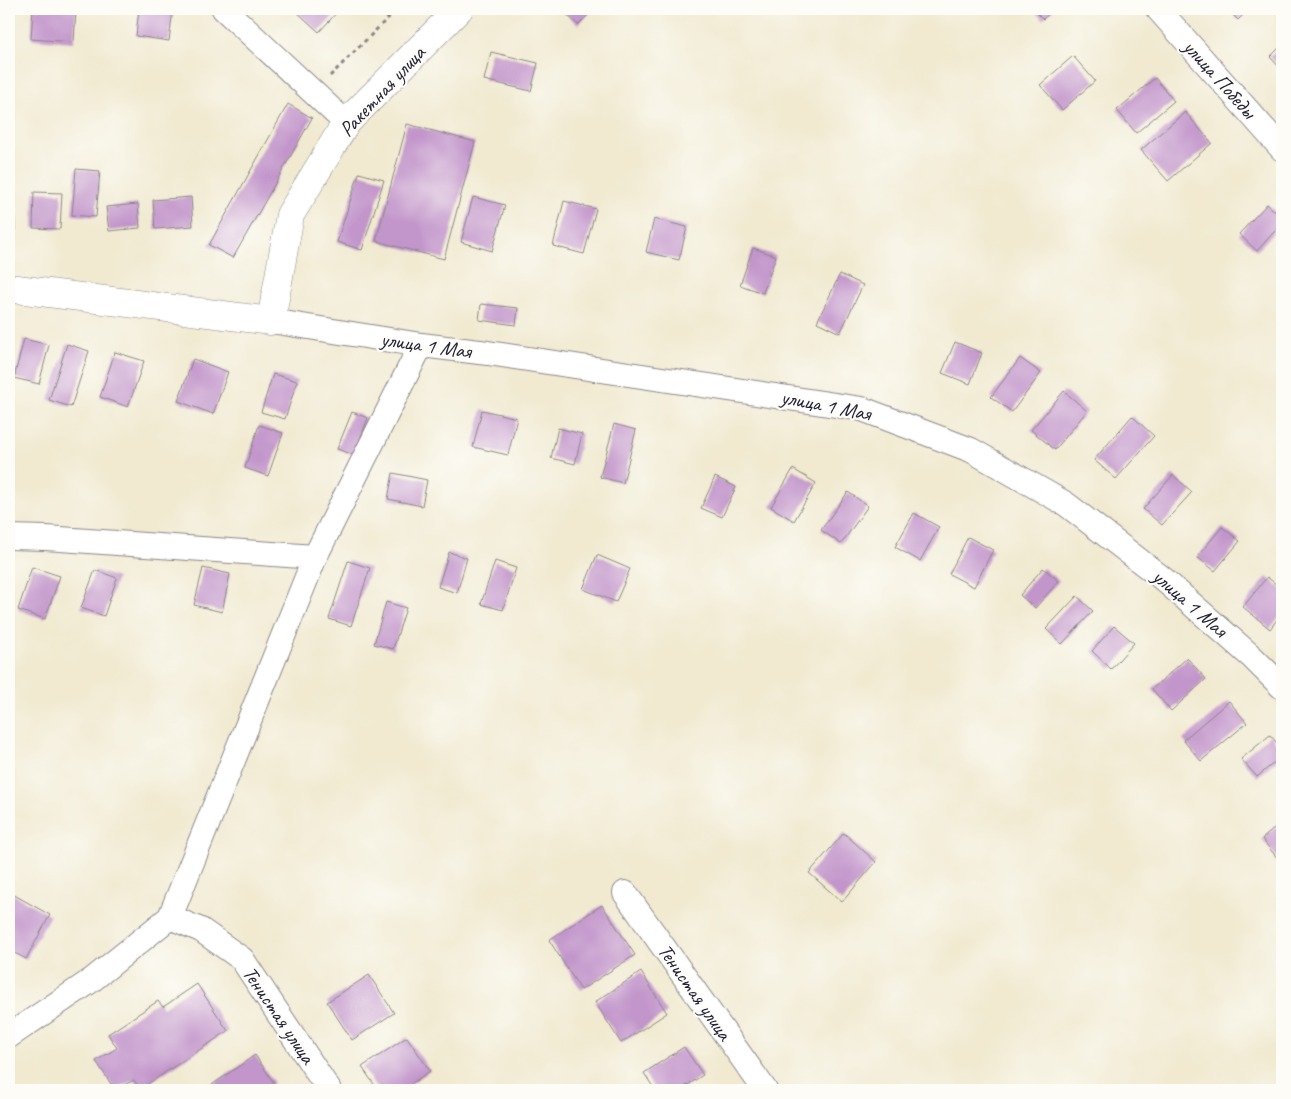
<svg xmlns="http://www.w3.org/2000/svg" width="1291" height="1099" font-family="Caveat,sans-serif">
<rect width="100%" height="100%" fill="#fdfcf7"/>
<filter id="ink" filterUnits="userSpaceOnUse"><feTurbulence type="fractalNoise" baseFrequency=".02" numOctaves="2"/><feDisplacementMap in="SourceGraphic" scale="10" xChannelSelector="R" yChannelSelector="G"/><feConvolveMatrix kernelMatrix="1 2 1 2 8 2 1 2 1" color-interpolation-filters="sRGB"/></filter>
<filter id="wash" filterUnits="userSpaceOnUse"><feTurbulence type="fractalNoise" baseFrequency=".0096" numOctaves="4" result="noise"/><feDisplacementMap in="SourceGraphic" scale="20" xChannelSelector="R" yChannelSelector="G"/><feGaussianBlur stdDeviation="1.12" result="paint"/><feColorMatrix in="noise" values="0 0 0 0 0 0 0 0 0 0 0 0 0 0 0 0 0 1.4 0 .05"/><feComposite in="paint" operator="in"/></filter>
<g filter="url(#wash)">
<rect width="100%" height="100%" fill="#f1ead1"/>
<g id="blocks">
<path fill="#c295cb" d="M33 9H76L74 42 31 39Z
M139 9H173L169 41 136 36Z
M298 9H340L319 32 296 11Z
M561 9H594L578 25Z
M1033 9H1054L1043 19Z
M1227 9H1249L1238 20Z
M1282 45V70L1270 57Z
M491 52 538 63 531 91 484 80Z
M1073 56 1095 81 1062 110 1040 85Z
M1155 78 1174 101 1136 133 1117 110Z
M288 104 312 118 233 258 209 245Z
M1185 112 1212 143 1168 181 1141 150Z
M407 124 475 142 444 259 376 241Z
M76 169 100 171 96 217 72 215Z
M359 173 384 180 362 250 337 242Z
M9 192H14L15 231H9Z
M34 192 62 193 60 229 33 228Z
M191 197 193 226 155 229 153 200Z
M473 197 505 205 492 251 461 242Z
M564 201 596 209 584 254 553 246Z
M138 204 140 228 109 231 106 207Z
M1267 204 1282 218V223L1257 251 1239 234Z
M654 219 687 227 679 260 646 252Z
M753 248 776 256 763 293 740 285Z
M840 274 863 285 840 333 817 322Z
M481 304 518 308 516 325 479 320Z
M24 339 49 345 39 384 14 378Z
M955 342 982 353 970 384 942 373Z
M67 344 89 351 71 407 49 400Z
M115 352 144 361 128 407 100 397Z
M1020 358 1041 373 1012 412 991 397Z
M193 359 228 372 213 414 178 401Z
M273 374 297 381 285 419 261 412Z
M1064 391 1087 411 1055 450 1031 430Z
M482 410 517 418 508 455 473 447Z
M352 412 368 418 354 455 337 449Z
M1132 416 1154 436 1116 479 1094 460Z
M614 424 636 430 623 483 600 477Z
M259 425 283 433 268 476 245 468Z
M558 428 582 434 575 464 551 458Z
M793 469 816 483 794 521 771 507Z
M393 473 427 480 422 506 388 499Z
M1173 475 1192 492 1162 525 1143 509Z
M715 477 736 487 722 517 701 508Z
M848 492 868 506 841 544 821 530Z
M914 513 939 527 920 561 895 547Z
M1222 527 1240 541 1215 571 1197 557Z
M968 537 993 550 974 587 949 574Z
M449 552 467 558 457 593 438 587Z
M597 555 630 569 616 602 583 589Z
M348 561 370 568 351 626 329 619Z
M495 561 516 568 503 610 481 604Z
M32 567 60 576 45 619 18 610Z
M203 568 230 574 222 612 194 605Z
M1043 568 1059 581 1035 608 1020 595Z
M95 570 117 578 104 616 81 608Z
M1267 577 1282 589V613L1270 629 1243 607Z
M1077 596 1093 611 1062 644 1046 629Z
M386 602 406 608 393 649 374 644Z
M1114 626 1134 643 1111 669 1092 651Z
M1187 658 1206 679 1171 711 1152 689Z
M1229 701 1247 723 1201 761 1183 740Z
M1270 735 1282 749V756L1257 777 1241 759Z
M1282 822V864L1262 839Z
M844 833 876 862 842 902 809 873Z
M9 892 50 915 26 959 9 950Z
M602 905 635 955 581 990 549 940Z
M641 972 667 1013 621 1043 595 1002Z
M369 975 394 1013 352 1040 327 1002Z
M197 984 228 1031 140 1089 134 1080 115 1090 96 1061 117 1048 108 1034 158 1001 163 1007Z
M407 1037 430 1071 402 1090H378L362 1067Z
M684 1047 703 1075 680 1090H655L644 1073Z
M255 1055 274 1083 263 1090H211L209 1087Z"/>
</g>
</g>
<g filter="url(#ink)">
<use href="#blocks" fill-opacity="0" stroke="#8a8686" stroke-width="1"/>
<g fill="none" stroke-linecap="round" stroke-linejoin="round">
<g stroke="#8a8686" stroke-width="26">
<path id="minor" d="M224 9 346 123
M1158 9 1282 149
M271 321 421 345 488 353 862 409 971 450 1066 504 1162 578 1252 657 1282 687
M9 537 46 538 315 557
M625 893 765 1090
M170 917 201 930 242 959 329 1090
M9 1036 92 980 170 917 315 557 421 345"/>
</g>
<g stroke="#8a8686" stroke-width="29">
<path id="secondary" d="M9 288 271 321 290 215 346 123 459 9"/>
</g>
<path stroke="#8a8686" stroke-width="3" stroke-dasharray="4 4" stroke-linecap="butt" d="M330 76 397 9"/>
<use href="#minor" stroke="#fff" stroke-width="24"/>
<use href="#secondary" stroke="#fff" stroke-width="28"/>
</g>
</g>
<g text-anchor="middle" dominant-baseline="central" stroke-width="4.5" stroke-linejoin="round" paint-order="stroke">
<g font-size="21" fill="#22223b" stroke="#fdfcf7">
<text transform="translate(1220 79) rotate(48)">улица Победы</text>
<text transform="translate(382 91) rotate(-47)">Ракетная улица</text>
<text transform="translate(426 345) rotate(8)">улица 1 Мая</text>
<text transform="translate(826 405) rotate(11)">улица 1 Мая</text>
<text transform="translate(1190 603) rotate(41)">улица 1 Мая</text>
<text transform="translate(695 992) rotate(55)">Тенистая улица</text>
<text transform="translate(279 1015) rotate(56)">Тенистая улица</text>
</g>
</g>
<rect width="1291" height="1099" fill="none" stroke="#fdfcf7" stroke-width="30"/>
</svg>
